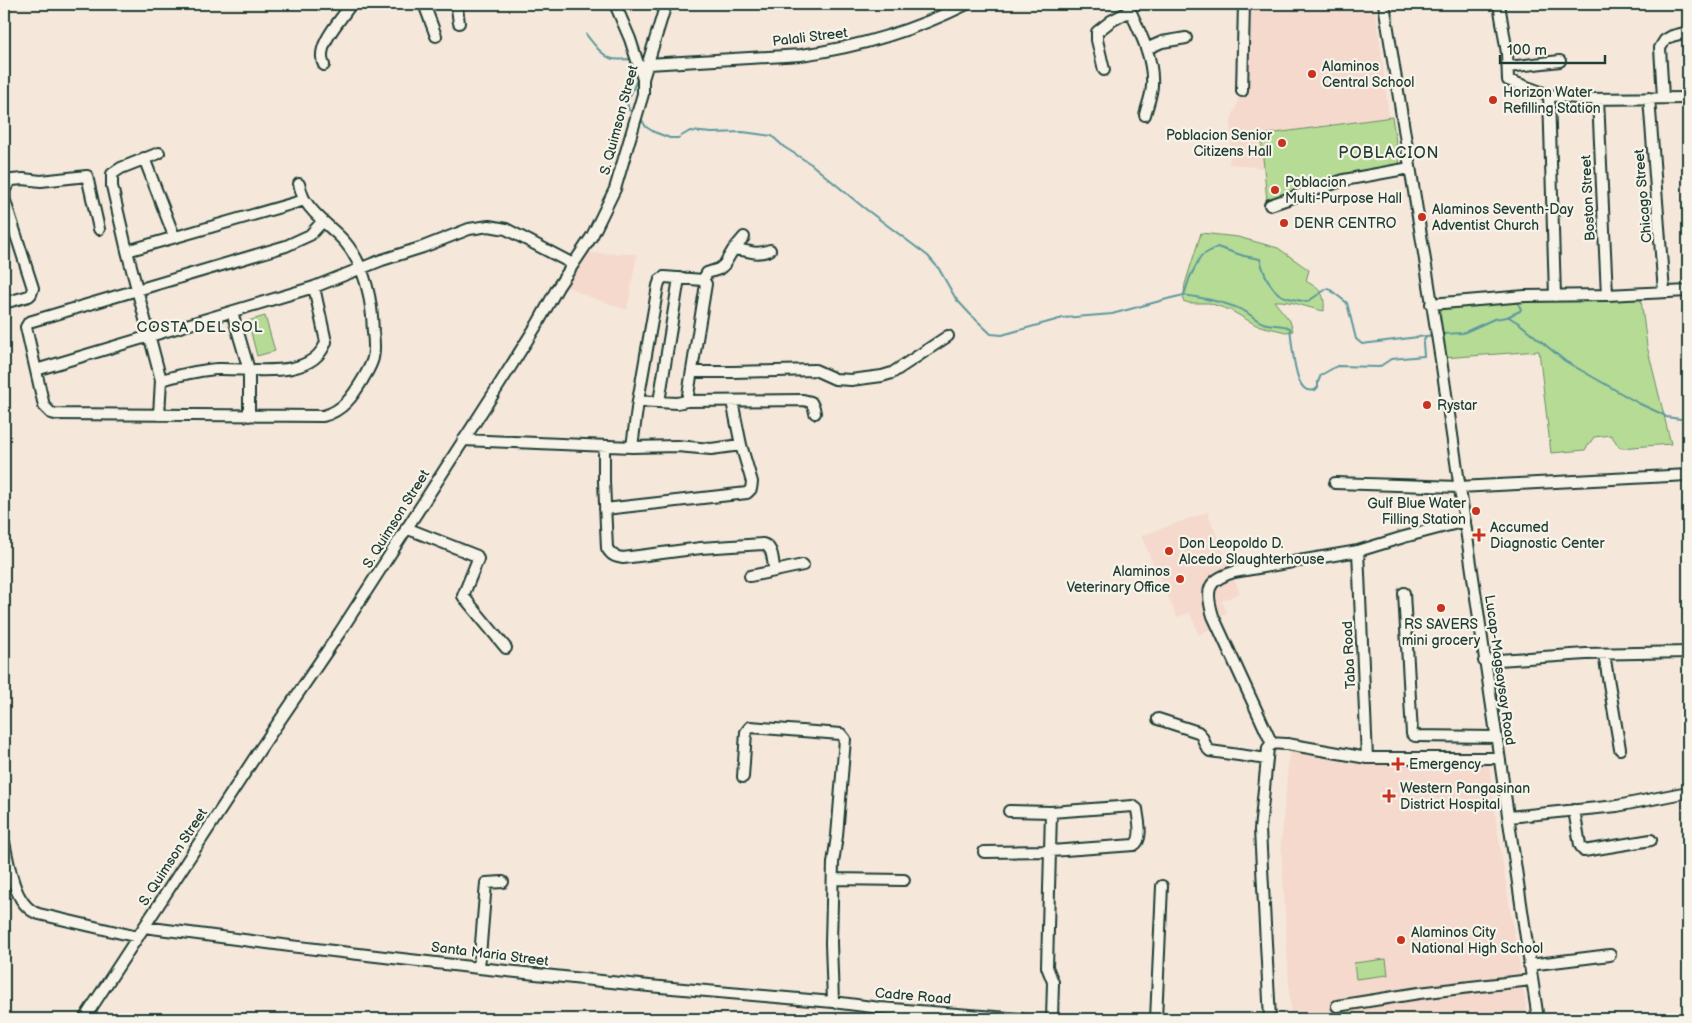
<svg xmlns="http://www.w3.org/2000/svg" width="1692" height="1023" font-family="'Balsamiq Sans',sans-serif">
<rect width="100%" height="100%" fill="#f6e7db"/>
<filter id="ink" filterUnits="userSpaceOnUse"><feTurbulence type="fractalNoise" baseFrequency=".02" numOctaves="2"/><feDisplacementMap in="SourceGraphic" scale="10" xChannelSelector="R" yChannelSelector="G"/><feConvolveMatrix kernelMatrix="1 2 1 2 8 2 1 2 1" color-interpolation-filters="sRGB"/></filter>
<g filter="url(#ink)">
<path fill="#f4d9cc" d="M1242 4H1375L1389 117 1262 135 1264 168 1229 164 1230 153 1231 120 1238 102 1241 46Z
M575 253 637 254 627 310 590 297 557 282Z
M1207 512 1240 593 1222 601 1227 613 1211 620 1214 627 1199 635 1190 613 1177 617 1141 536Z
M1290 744 1366 757 1488 755 1497 828 1528 1019H1291L1281 843Z"/>
<path fill="#b6db95" stroke="#6a8c64" d="M1392 117 1400 166 1267 202 1261 135Z
M1201 233 1238 237 1278 248 1309 270 1306 281C1321 290 1325 293 1324 311 1307 308 1292 300 1274 301L1290 321 1293 331 1286 332 1256 325 1230 310 1209 303H1189L1183 301 1185 284Z
M1640 292 1647 346 1671 444 1620 448 1611 435 1594 437 1585 450 1551 453 1539 351 1443 358 1436 302Z
M265 316 275 351 257 356 248 321Z
M1386 959 1388 975 1356 979 1354 963Z"/>
<g fill="none" stroke-linecap="round" stroke-linejoin="round">
<path stroke="#5d999c" stroke-width="2" d="M586 34C590 40 594 44 599 50 611 61 613 60 629 59L633 62
M632 112 629 110 627 103 638 77
M640 117 646 127 654 132 670 138H678L690 131 712 133 743 132 772 136 784 147 811 164 863 207 928 256 939 269 956 299 970 314 991 334 1002 335 1063 318 1112 314 1171 298 1184 295 1190 277 1201 256 1217 247 1244 256 1260 259C1263 271 1269 286 1279 294 1286 299 1299 300 1307 302L1328 288 1347 303 1356 339 1362 344 1434 335
M1184 295C1205 299 1227 302 1246 312 1252 316 1256 320 1263 323 1272 326 1281 324 1290 328 1292 342 1294 379 1304 388 1307 391 1311 391 1315 390L1318 387V382L1321 375 1337 366 1379 367 1391 359 1424 356 1423 343 1426 336
M1576 300 1588 301 1591 299
M1509 317 1520 324 1565 361 1638 403 1664 415 1666 417 1688 420
M1441 334 1463 333 1494 319 1507 317 1520 311 1521 309 1516 300"/>
<g stroke="#1f3d34" stroke-width="14">
<path id="minor" d="M424 4 436 36
M615 4 630 39 643 79
M1127 4C1138 28 1154 57 1152 85 1152 95 1147 106 1145 115
M1384 4 1441 360 1538 1019
M1499 4 1507 53 1508 80 1549 95 1585 99 1688 98
M459 23 457 8 459 4
M1146 49 1162 42 1186 38
M648 64 801 55C860 47 913 31 967 4
M324 65C314 46 342 19 351 4
M1508 67 1560 61
M1104 70 1097 40V32L1111 21 1130 11
M1242 91 1244 4
M1549 95 1555 296
M1663 97 1660 48 1665 40 1672 36 1688 32
M1649 98 1664 292
M1598 99 1607 295
M159 153 121 168 112 174V186L127 251 161 380 159 415
M144 158 174 236
M299 184C301 190 302 197 306 202 316 218 333 228 345 242 366 267 372 300 373 332 374 340 375 349 373 358 371 366 367 372 363 379 353 396 343 411 323 416L55 414 51 413 44 406 26 327 29 322 286 246 310 235 323 221
M1270 205 1344 180 1410 168
M733 250C748 248 752 257 770 250
M127 251 305 200
M703 280 707 273 719 269 724 265 733 250 744 237
M4 303 29 296 31 294 33 288 5 201C4 192 4 187 12 180L23 179 41 181 87 176 99 229
M1431 304 1525 296 1607 295 1688 291
M232 312 249 370V416
M36 370 314 287 382 260 423 247 469 229 489 226 506 229 573 264
M692 372H733L815 370 835 379 851 380 882 376 892 373 948 336
M161 380C180 375 198 370 218 369 251 368 312 381 326 342L314 287
M638 401 677 403 687 401 803 400 811 402 814 408 815 413
M659 402 679 278
M463 440 632 447 677 446 711 449 741 445
M604 446V481L607 548C611 555 615 557 623 558L701 548 763 544C774 547 772 561 775 571L803 565
M632 447 638 401 658 286 660 280 664 277 703 280 706 284 687 401
M1335 483 1459 487 1688 475
M605 509 747 493 751 489 752 482 741 445 732 401
M406 528 477 556 478 559 463 596 506 648
M1358 551 1367 758
M750 576 775 571
M1404 593 1412 734 1415 736 1496 737
M1604 654 1620 749
M1484 661 1586 654 1688 652
M1158 719 1198 732C1205 737 1203 746 1210 751L1267 759
M1272 744 1213 616C1205 590 1207 580 1234 572L1358 551 1404 537 1465 521
M743 777 746 732 750 727 841 734 845 739 837 836 833 863 831 943 833 1002
M1574 810 1580 845 1584 851 1651 840
M1051 812 1047 967 1053 982 1052 1019
M1509 817 1617 806 1688 792
M4 842C9 865 14 907 39 914L138 937
M984 852 1051 851 1134 845C1144 839 1138 819 1137 809L1133 806 1051 812 1009 811
M833 879 904 880
M144 927 290 946 479 968 649 986 833 1002 880 1008 1021 1019
M1529 965 1610 955
M479 968 486 883 503 882
M1337 1006 1419 993 1531 980
M84 1019 261 748 340 632 494 393 538 323 558 287 592 236 615 189 643 94V79L666 4
M1156 1019 1162 886
M1270 1019 1260 830 1268 748C1273 741 1280 744 1287 744L1367 758H1499"/>
</g>
<use href="#minor" stroke="#f7f3e8" stroke-width="10"/>
</g>
</g>
<g fill="#c8321e" stroke="#f7f3e8" stroke-width="2">
<circle cx="1312" cy="74" r="5"/>
<circle cx="1493" cy="100" r="5"/>
<circle cx="1282" cy="143" r="5"/>
<circle cx="1275" cy="190" r="5"/>
<circle cx="1422" cy="217" r="5"/>
<circle cx="1284" cy="223" r="5"/>
<circle cx="1427" cy="405" r="5"/>
<circle cx="1476" cy="511" r="5"/>
<path d="M1476.5 527.5h5v5h5v5h-5v5h-5v-5h-5v-5h5z"/>
<circle cx="1169" cy="551" r="5"/>
<circle cx="1180" cy="579" r="5"/>
<circle cx="1441" cy="608" r="5"/>
<path d="M1395.5 756.5h5v5h5v5h-5v5h-5v-5h-5v-5h5z"/>
<path d="M1386.5 788.5h5v5h5v5h-5v5h-5v-5h-5v-5h5z"/>
<circle cx="1401" cy="940" r="5"/>
</g>
<g text-anchor="middle" dominant-baseline="central" stroke-width="4.5" stroke-linejoin="round" paint-order="stroke">
<g font-size="14" fill="#1f3d34" stroke="#f7f3e8">
<text transform="translate(810 37) rotate(-7)">Palali Street</text>
<text transform="translate(619 120) rotate(-75)">S. Quimson Street</text>
<text transform="translate(1643 196) rotate(-95)">Chicago Street</text>
<text transform="translate(1588 198) rotate(-93)">Boston Street</text>
<text transform="translate(396 519) rotate(-58)">S. Quimson Street</text>
<text transform="translate(1349 655) rotate(-93)">Taba Road</text>
<text transform="translate(1500 670) rotate(82)">Lucap-Magsaysay Road</text>
<text transform="translate(173 857) rotate(-57)">S. Quimson Street</text>
<text transform="translate(490 954) rotate(7)">Santa Maria Street</text>
<text transform="translate(913 996) rotate(5)">Cadre Road</text>
</g>
<g font-size="14" fill="#1f3d34" stroke="#f7f3e8" text-anchor="start">
<text x="1322" y="66">Alaminos<tspan x="1322" dy="16">Central School</tspan></text>
<text x="1503" y="92">Horizon Water<tspan x="1503" dy="16">Refilling Station</tspan></text>
<text x="1272" y="135" text-anchor="end">Poblacion Senior<tspan x="1272" dy="16">Citizens Hall</tspan></text>
<text x="1285" y="182">Poblacion<tspan x="1285" dy="16">Multi-Purpose Hall</tspan></text>
<text x="1432" y="209">Alaminos Seventh-Day<tspan x="1432" dy="16">Adventist Church</tspan></text>
<text x="1294" y="223">DENR CENTRO</text>
<text x="1437" y="405">Rystar</text>
<text x="1466" y="503" text-anchor="end">Gulf Blue Water<tspan x="1466" dy="16">Filling Station</tspan></text>
<text x="1490" y="527">Accumed<tspan x="1490" dy="16">Diagnostic Center</tspan></text>
<text x="1179" y="543">Don Leopoldo D.<tspan x="1179" dy="16">Alcedo Slaughterhouse</tspan></text>
<text x="1170" y="571" text-anchor="end">Alaminos<tspan x="1170" dy="16">Veterinary Office</tspan></text>
<text x="1441" y="624" text-anchor="middle">RS SAVERS<tspan x="1441" dy="16">mini grocery</tspan></text>
<text x="1409" y="764">Emergency</text>
<text x="1400" y="788">Western Pangasinan<tspan x="1400" dy="16">District Hospital</tspan></text>
<text x="1411" y="932">Alaminos City<tspan x="1411" dy="16">National High School</tspan></text>
</g>
<g font-size="15" letter-spacing="1" fill="#1f3d34" stroke="#f7f3e8">
<text x="200" y="327">COSTA DEL SOL</text>
</g>
<g font-size="16" letter-spacing="1" fill="#1f3d34" stroke="#f7f3e8">
<text x="1389" y="153">POBLACION</text>
</g>
</g>
<rect width="1692" height="1023" fill="none" stroke="#f7f3e8" stroke-width="20"/>
<rect x="10" y="10" width="1672" height="1003" fill="none" stroke="#1f3d34" stroke-width="2" filter="url(#ink)"/>
<path d="M1500 55v8h105v-8" fill="none" stroke="#1f3d34" stroke-width="2.5"/>
<text x="1507" y="55" font-size="15" fill="#1f3d34" stroke="#f7f3e8" stroke-width="4" paint-order="stroke">100 m</text>
</svg>
